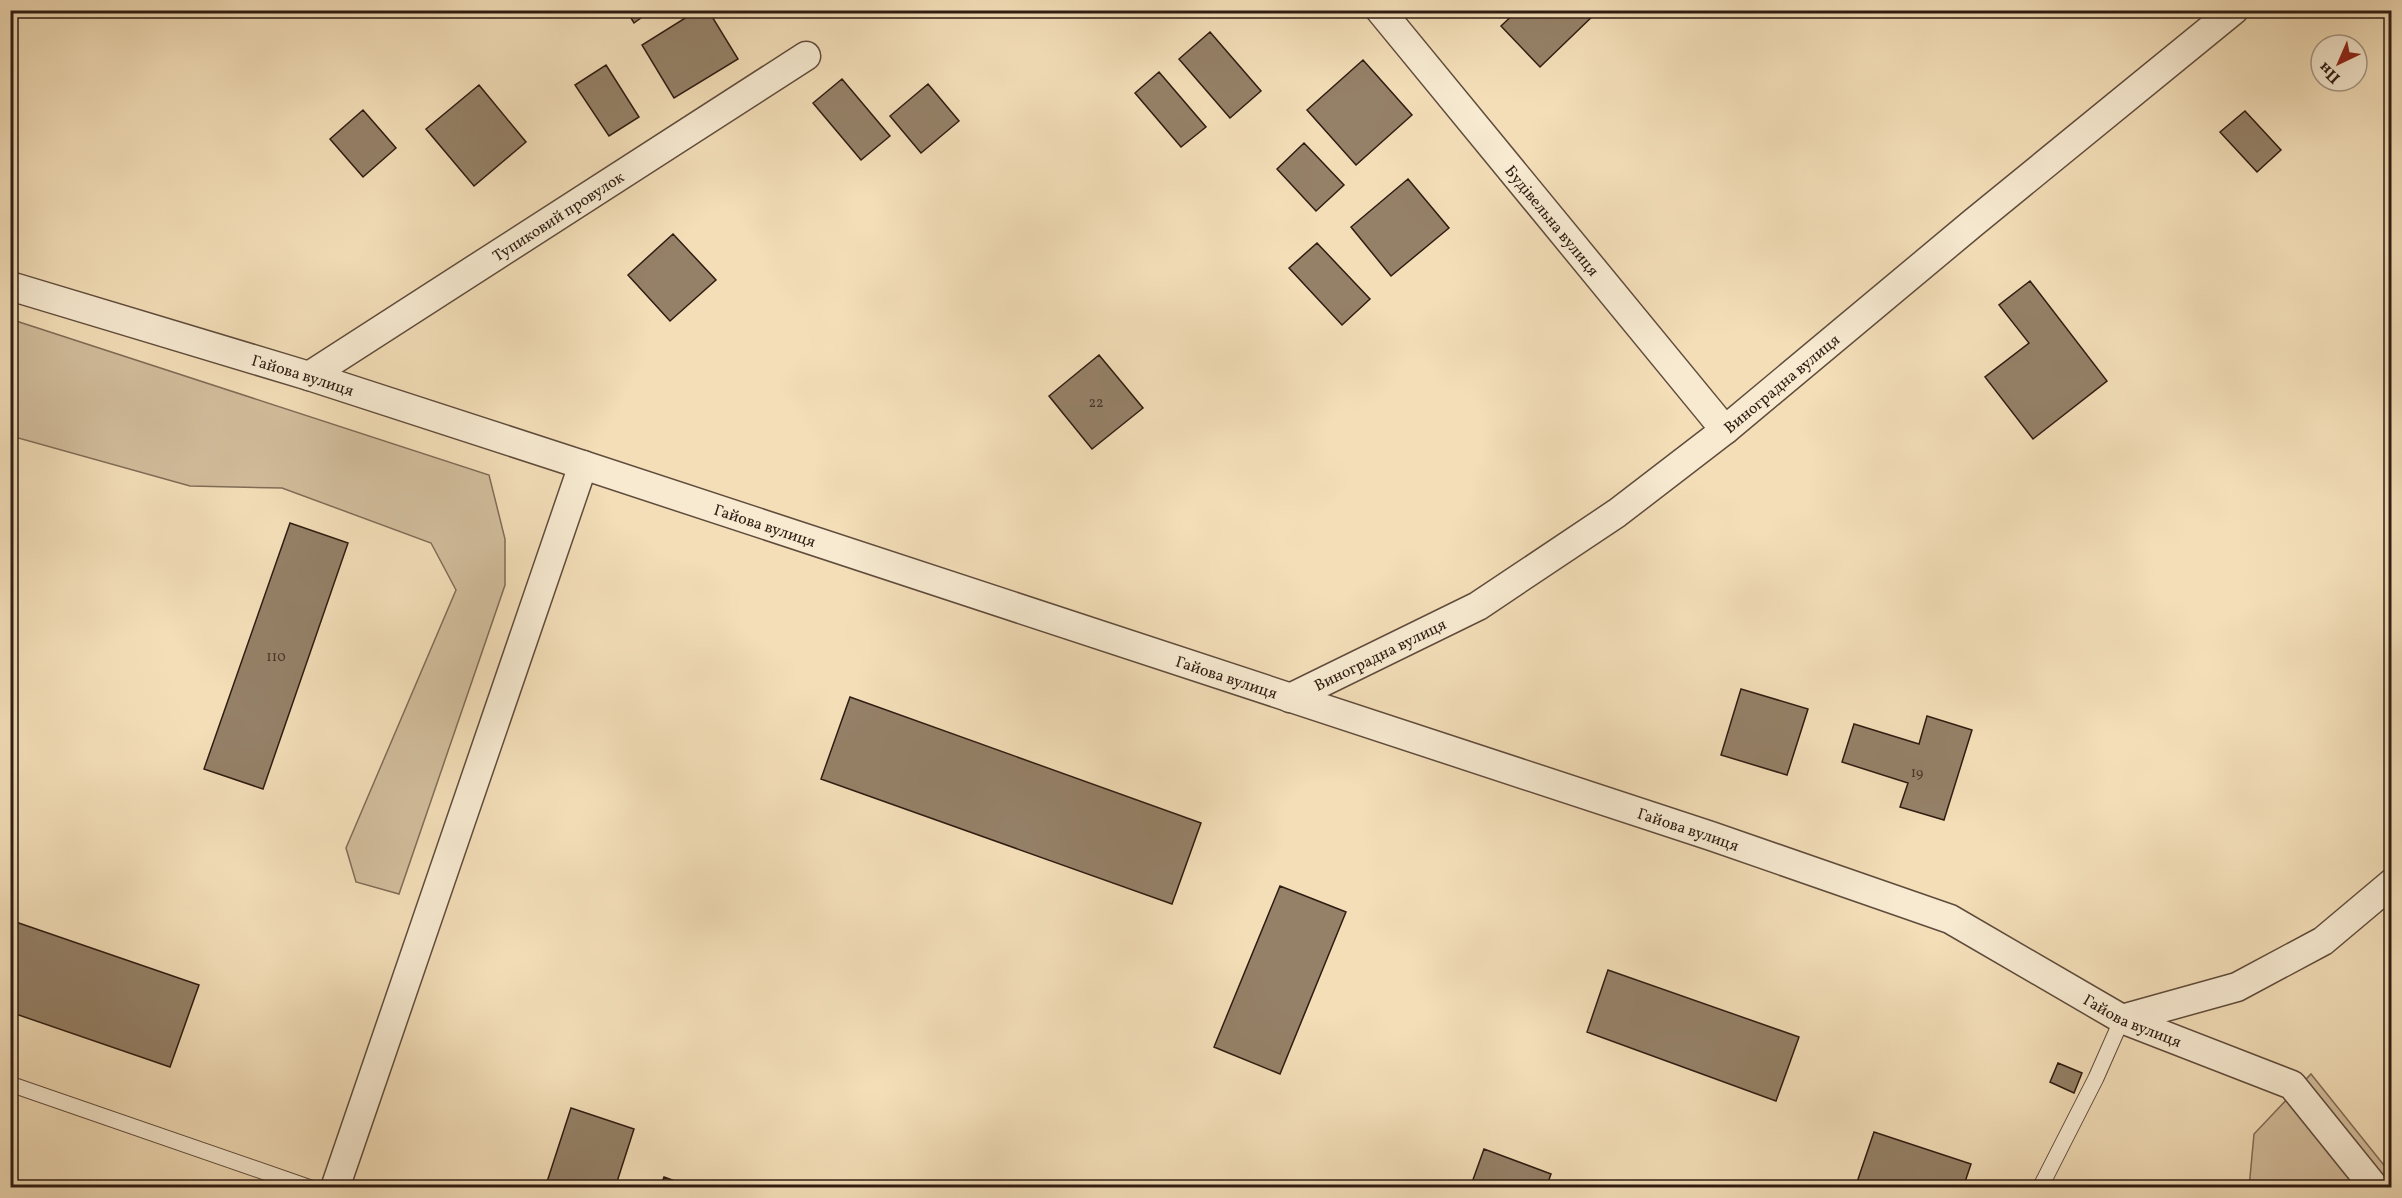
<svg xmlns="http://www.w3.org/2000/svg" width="2402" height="1198" font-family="Vollkorn,serif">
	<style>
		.green { fill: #d2bd9c; stroke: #806c57; stroke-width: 1.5 }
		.building { fill: #958168; stroke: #2f1c12; stroke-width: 1.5 }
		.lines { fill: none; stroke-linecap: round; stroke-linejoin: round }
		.lane-casing { stroke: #604c3c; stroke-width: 17 }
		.street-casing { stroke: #604c3c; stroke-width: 31 }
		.lane { stroke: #f7ead1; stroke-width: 15 }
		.street { stroke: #f7ead1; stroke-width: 28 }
		.labels { text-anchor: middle; stroke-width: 6; stroke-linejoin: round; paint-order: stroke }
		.number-label { font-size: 14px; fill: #483528 }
		.street-label { font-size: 16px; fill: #2f1c12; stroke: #f7ead1 }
	</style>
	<rect width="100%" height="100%" fill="#f3deb8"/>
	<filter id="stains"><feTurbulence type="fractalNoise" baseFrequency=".00333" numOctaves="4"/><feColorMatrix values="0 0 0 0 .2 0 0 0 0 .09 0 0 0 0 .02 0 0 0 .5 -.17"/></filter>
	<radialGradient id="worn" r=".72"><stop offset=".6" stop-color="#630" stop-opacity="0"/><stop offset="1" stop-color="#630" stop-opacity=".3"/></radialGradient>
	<path class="green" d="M10,319L489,475L505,539V585L399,894L356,882L346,848L456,590L431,543L282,488L190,486L11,436Z
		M2311,1074L2391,1174V1187L2249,1188L2254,1134Z"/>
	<path class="building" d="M626,10H652L634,23Z
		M698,10H708L738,59L674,98L642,45Z
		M1216,10H1229L1221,17Z
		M1518,10H1599L1540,67L1501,26Z
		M1210,32L1261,91L1230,118L1179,59Z
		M1363,60L1412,115L1356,165L1307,110Z
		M606,65L639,117L609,136L575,85Z
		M1159,72L1206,127L1181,147L1135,93Z
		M842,79L890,136L861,160L813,103Z
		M928,84L959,121L921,153L890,116Z
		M479,85L526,142L474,186L426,129Z
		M363,110L396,148L363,177L330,139Z
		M2245,111L2281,150L2257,172L2220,132Z
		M1304,143L1344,185L1316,211L1277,169Z
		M1408,179L1449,228L1391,276L1351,227Z
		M673,234L716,280L670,321L628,275Z
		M1317,243L1370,299L1342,325L1289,268Z
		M2030,281L2107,381L2033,439L1985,377L2029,343L1999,305Z
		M1099,355L1143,408L1092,449L1049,396Z
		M290,523L348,543L263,789L204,769Z
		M1741,689L1808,709L1787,775L1721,755Z
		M850,697L1201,823L1172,904L821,779Z
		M1927,716L1972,730L1944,820L1900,807L1908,783L1842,762L1854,724L1919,744Z
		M1280,886L1346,912L1280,1074L1214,1047Z
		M10,920L199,985L170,1067L10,1012Z
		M1608,970L1799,1037L1776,1101L1587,1032Z
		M2058,1063L2082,1073L2074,1093L2050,1082Z
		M571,1108L634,1129L615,1188H545Z
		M1874,1132L1971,1164L1963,1188H1855Z
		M1484,1149L1551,1174L1546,1188H1470Z
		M664,1177L694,1188H660Z"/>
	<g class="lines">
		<g class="lane-casing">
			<path id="lane" d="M10,1084L311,1188
				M2040,1188L2096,1078L2122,1019"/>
		</g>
		<g class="street-casing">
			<g id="street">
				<path id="s1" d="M1380,10L1725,430"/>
				<path id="s2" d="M10,286L309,376L583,465L1711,836L1950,919L2122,1019L2292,1085L2375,1188"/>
				<path id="s3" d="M309,376L806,56"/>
				<path id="s4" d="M1290,698L1478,606L1617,513L1725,430L1973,223L2234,10"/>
				<path d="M2122,1019L2237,987L2323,941L2392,883"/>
				<path d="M335,1188L583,465"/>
			</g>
		</g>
		<use href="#lane" class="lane"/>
		<use href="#street" class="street"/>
	</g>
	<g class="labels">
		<g class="number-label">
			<text x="1096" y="407">22</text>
			<text x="276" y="661">110</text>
			<text x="1917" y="777">19</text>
		</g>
		<g class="street-label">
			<text dy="6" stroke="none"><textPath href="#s3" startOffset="296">Тупиковий провулок</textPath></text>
			<text dy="6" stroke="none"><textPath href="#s1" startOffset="272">Будівельна вулиця</textPath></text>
			<text dy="6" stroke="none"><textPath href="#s2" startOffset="306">Гайова вулиця</textPath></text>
			<text dy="6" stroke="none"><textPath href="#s4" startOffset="586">Виноградна вулиця</textPath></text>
			<text dy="6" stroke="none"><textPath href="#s2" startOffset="792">Гайова вулиця</textPath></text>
			<text dy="6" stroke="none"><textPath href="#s4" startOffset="100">Виноградна вулиця</textPath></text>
			<text dy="6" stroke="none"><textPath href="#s2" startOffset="1278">Гайова вулиця</textPath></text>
			<text dy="6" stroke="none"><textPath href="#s2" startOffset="1764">Гайова вулиця</textPath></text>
			<text dy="6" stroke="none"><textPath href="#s2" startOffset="2250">Гайова вулиця</textPath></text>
		</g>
	</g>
	<rect width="2402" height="1198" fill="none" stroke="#f3deb8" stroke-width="36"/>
	<rect x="12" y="12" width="2378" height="1174" fill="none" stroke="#2f1c12" stroke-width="3"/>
	<rect x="18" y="18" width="2366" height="1162" fill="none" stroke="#2f1c12" stroke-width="1.5"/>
	<g transform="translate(2339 63) rotate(224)"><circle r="28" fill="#f7ead1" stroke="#a79885" stroke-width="1.5"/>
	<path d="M0-4.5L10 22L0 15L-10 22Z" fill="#8f2418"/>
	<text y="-9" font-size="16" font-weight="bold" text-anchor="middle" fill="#2f1c12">Пн</text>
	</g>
	<rect width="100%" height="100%" filter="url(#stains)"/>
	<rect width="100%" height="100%" fill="url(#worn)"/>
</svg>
